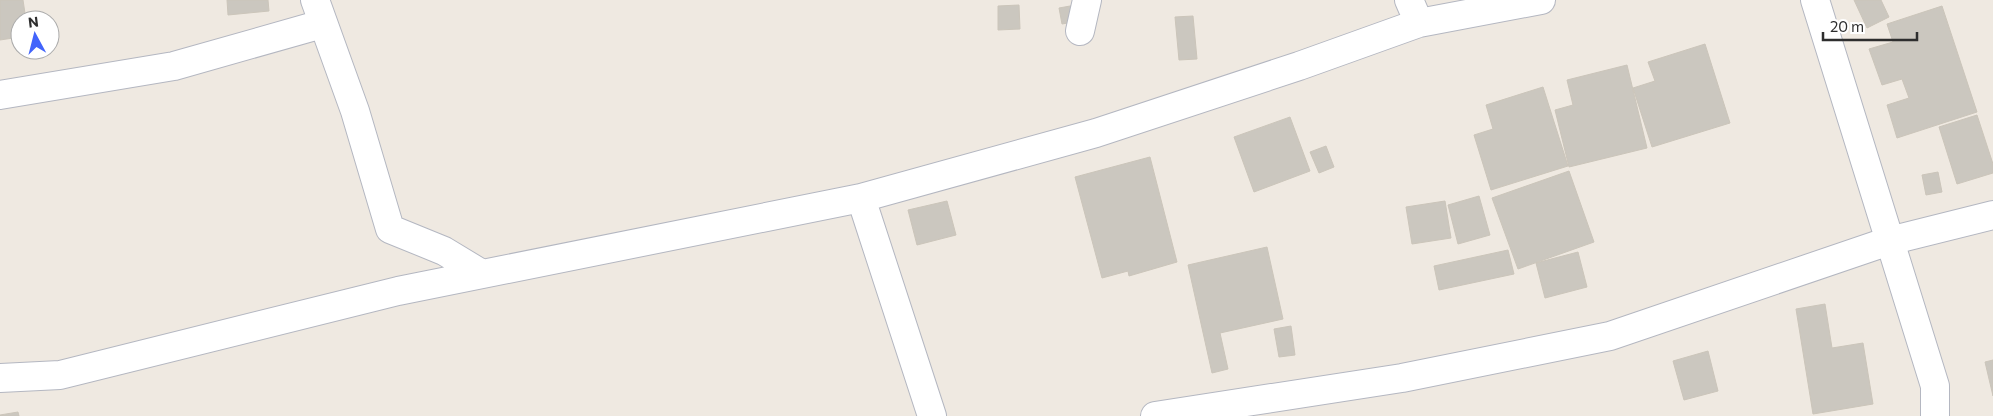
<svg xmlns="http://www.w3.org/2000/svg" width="1993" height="416" font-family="Commissioner,sans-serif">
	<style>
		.building { fill: #cbc7bf; stroke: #cbc5ba }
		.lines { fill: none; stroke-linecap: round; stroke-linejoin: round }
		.minor-casing { stroke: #b4b7c1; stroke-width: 30 }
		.minor { stroke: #fff; stroke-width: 28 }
	</style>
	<rect width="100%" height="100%" fill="#efe9e1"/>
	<path class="building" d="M0,0H23L26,20H20V37L0,40Z
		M227,0H268L269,11L228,15Z
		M1854,0H1881L1889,17L1867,28Z
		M1087,3L1091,19L1062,24L1059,8Z
		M1019,5L1020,29L998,30V6Z
		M1942,6L1977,112L1897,138L1887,105L1909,98L1902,79L1882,85L1869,49L1893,42L1887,24Z
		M1193,16L1197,59L1179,60L1175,17Z
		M1705,44L1730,123L1652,147L1633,88L1655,81L1648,62Z
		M1627,65L1647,148L1569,167L1555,110L1573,105L1567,80Z
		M1543,87L1568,166L1491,190L1474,135L1493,129L1486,105Z
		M1977,115L1993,164V173L1957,184L1939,127Z
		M1290,117L1310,171L1254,192L1234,137Z
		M1326,146L1334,167L1319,173L1310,152Z
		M1150,157L1177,262L1129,276L1128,271L1102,278L1075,177Z
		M1569,171L1594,242L1518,269L1492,198Z
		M1938,172L1942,192L1926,195L1922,175Z
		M1479,196L1490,235L1458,244L1448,205Z
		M947,201L956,235L917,245L908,210Z
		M1445,201L1451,238L1412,244L1406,207Z
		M1267,247L1283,319L1220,333L1228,369L1212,373L1188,265Z
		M1508,250L1514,274L1439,290L1434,266Z
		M1578,252L1587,287L1545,298L1536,263Z
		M1825,304L1832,348L1863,343L1873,404L1813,414L1796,309Z
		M1291,326L1295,355L1279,357L1274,329Z
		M1708,351L1718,391L1684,400L1673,361Z
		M1993,360V396L1985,362Z
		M18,412L19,416H0V415Z"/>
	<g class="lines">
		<g class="minor-casing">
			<path id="minor" d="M315,0L355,111L390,229L444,251L482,274
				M1409,0L1419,23
				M1815,0L1935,386V416
				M1080,31L1087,0
				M0,95L174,66L322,24
				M861,198L932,416
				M0,378L60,375L398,291L861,198L1096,133L1299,66L1419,23L1541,0
				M1155,416L1402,378L1610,336L1889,241L1993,215"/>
		</g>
		<use href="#minor" class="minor"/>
	</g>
	<g transform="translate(35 35) rotate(353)"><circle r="24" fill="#ffffff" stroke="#ababab"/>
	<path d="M0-4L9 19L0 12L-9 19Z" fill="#4264fb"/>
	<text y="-8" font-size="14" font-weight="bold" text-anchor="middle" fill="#2e2e2e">N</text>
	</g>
	<path d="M1823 32v8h94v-8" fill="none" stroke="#2e2e2e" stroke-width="2.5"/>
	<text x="1830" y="32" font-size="15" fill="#2e2e2e" stroke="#ffffff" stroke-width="4" paint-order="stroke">20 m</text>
</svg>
